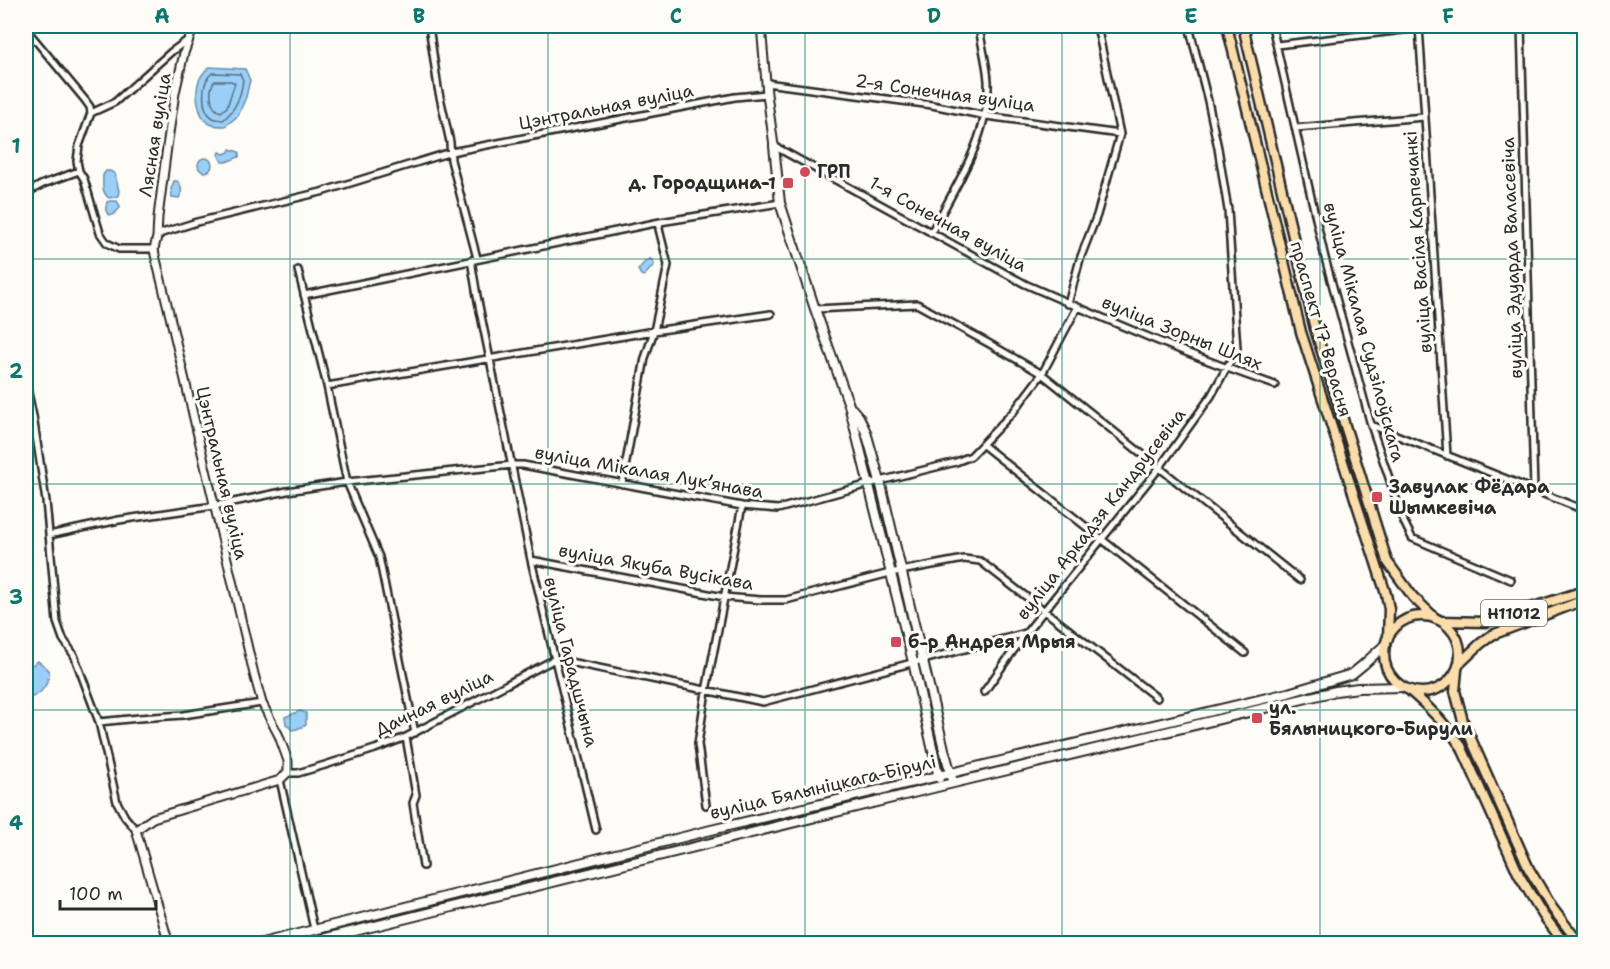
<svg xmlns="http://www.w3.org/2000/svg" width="1610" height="969" font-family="'Shantell Sans',sans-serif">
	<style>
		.water { fill: #9acff8; stroke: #6e8da6; stroke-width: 1.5 }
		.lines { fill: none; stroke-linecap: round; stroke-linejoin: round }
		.shore { stroke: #576d7d; stroke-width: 1.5 }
		.minor-casing { stroke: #2b2b2b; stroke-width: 10 }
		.tertiary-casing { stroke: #2b2b2b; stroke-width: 11 }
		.secondary-casing { stroke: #2b2b2b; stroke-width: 12 }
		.primary-casing { stroke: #2b2b2b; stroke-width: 13 }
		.minor { stroke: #fdfcf7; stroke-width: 5 }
		.tertiary { stroke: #fdfcf7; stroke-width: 7 }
		.secondary { stroke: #fdfcf7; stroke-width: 8 }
		.primary { stroke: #faddab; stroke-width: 8 }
		.grid { fill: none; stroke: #0f766e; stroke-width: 1.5; stroke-opacity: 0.55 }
		.poi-dot { fill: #d1495b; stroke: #fdfcf7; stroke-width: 2 }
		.labels { text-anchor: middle; stroke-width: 6; stroke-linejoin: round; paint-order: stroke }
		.shield { fill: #fdfcf7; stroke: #6a6a68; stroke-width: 1.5 }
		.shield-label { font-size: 16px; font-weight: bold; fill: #2b2b2b }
		.street-label { font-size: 18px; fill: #2b2b2b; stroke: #fdfcf7 }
		.poi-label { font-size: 18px; font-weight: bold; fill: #2b2b2b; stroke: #fdfcf7; text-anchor: start }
		.neatline { fill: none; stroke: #0f766e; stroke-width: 2 }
		.grid-label { font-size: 20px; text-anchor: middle; font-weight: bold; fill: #0f766e }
	</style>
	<rect width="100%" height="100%" fill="#fdfcf7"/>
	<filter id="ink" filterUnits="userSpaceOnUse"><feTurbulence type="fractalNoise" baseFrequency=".0167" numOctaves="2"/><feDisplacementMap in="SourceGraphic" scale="12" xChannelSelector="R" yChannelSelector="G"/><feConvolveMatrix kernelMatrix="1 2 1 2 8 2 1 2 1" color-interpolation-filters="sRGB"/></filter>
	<g filter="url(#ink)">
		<path class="water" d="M209,67L245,69L250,80L246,97L238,116L225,126C221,126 214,126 210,124C197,117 194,91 200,78C202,74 205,71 209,67Z
			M230,149L239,152V157L226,162H222L218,154L220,152L224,154L229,152Z
			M198 165a7 7 0 1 1 14 0a7 7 0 1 1-14 0Z
			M106,171H110L115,174L119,191L118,196L109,198C101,192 103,183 103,175Z
			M174,181H177C182,185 183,192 179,198L172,197L171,189Z
			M110,201H117L120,206V208L113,215H109C104,210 106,208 107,202Z
			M649,259H651L654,263V265L644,276L641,275L638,270L643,264Z
			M38,661L49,670C50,682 41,697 27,698L26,697V669Z
			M300,711L306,713V725L297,729L292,730L286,724L285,717Z"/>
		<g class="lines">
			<path class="shore" d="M212,73L240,74L243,80C241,96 236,110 223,120C222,120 215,119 213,118C200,110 201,82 212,73Z
				M215,81H231L235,83L227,107L221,112C210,109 209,92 213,83Z"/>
			<g class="minor-casing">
				<path id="minor" d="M429,26L438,88L450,142L451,160L477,258L471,260L477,296L531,560L596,830
					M1272,26L1325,258L1371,425L1404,522L1412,538L1511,580
					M1419,26L1447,456
					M1521,26L1534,490
					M26,29L85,100L90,107L91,113
					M1277,45L1420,28L1511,26
					M766,83L932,105L986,116L1120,134
					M91,113L79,146L77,161L79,171L84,179L100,233L107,243L119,249H154
					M91,113L115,102L171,52L189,39
					M1296,128L1424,117
					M774,146L1025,284C1107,320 1190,356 1275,385
					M26,193L43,184L79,171
					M931,233C956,186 990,135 988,81C987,63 981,44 979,26
					M157,237L162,233L197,222L321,192L451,152L735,97L767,94
					M298,270L327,386L347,482L379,557L415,733
					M304,295L660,222L780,203
					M1068,304L1080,259L1097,215L1120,134L1097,26
					M815,309L917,304L988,343L1042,374L1300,580
					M26,383L33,416L46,501L57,622L63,639L74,655L99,722L117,802L125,817L136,830
					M327,386L654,331L771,314
					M1371,425L1584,510
					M983,445L1245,653
					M622,484L645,358L654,331L668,265L659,229L660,222
					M49,535L119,520L214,506L287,491L347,482L513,465H523L742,506L778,509L880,481L956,462L971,456L1014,411L1042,374L1077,308
					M531,560L724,597L761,600H786L890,573L964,559L980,561L1157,698
					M984,692L1026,633L1160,467L1211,396L1237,349L1228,210L1218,148L1208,101L1189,26
					M99,722L139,718L183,715L262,703
					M406,737L416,795L413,803L423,866
					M287,773H298L325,765L375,749L406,737L555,659L763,702L1026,633
					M280,780L314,929
					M706,805L698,744L706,691L742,506"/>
			</g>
			<g class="tertiary-casing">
				<path id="tertiary" d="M761,26L767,94L774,146
					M169,944L136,830L153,818L280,780L288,772V761L279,736L262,703L254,674L168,308L155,255L154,249L157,237L158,217L167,147L175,93L184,53L194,26"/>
			</g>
			<g class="secondary-casing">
				<path id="secondary" d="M774,146L780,203L815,309L849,405L913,662L939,778
					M852,409L859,417L866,432L880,481L944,749L952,778
					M258,944L711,830L1288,693L1352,674L1363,665L1386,644
					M302,944L941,786L1336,691L1358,688L1403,687"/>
			</g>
			<g class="primary-casing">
				<path id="primary" d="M1227,26L1301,332L1386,594L1389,609L1388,638
					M1243,26L1315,329L1387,561L1413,597L1436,619
					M1384 654a38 38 0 1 1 76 0a38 38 0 1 1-76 0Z
					M1442,621L1486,622L1584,591
					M1459,664L1480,644L1492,635L1584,600
					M1457,670L1455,691L1463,721L1529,869L1553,909L1580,944
					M1409,690C1429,707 1446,724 1461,746L1519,875L1543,915L1565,944"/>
			</g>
			<use href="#minor" class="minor"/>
			<use href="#tertiary" class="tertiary"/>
			<use href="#secondary" class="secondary"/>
			<use href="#primary" class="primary"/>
		</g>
	</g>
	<path class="grid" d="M290,26V944M548,26V944M805,26V944M1062,26V944M1320,26V944M26,259H1584M26,484H1584M26,710H1584"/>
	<g class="poi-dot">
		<circle cx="805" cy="172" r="6"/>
		<rect x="782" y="177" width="12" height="12" rx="3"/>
		<rect x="1371" y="491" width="12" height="12" rx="3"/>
		<rect x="890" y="636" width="12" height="12" rx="3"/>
		<rect x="1251" y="712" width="12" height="12" rx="3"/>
	</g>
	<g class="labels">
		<rect class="shield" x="1481" y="600" width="66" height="26" rx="4.5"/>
		<g class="shield-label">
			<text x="1514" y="619">Н11012</text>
		</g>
		<g class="street-label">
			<text transform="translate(945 93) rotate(8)" y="6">2-я Сонечная вуліца</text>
			<text transform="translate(606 107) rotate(-11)" y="6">Цэнтральная вуліца</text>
			<text transform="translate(155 135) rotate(-81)" y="6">Лясная вуліца</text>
			<text transform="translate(948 224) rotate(29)" y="6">1-я Сонечная вуліца</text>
			<text transform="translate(1418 242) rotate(-94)" y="6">вуліца Васіля Карпечанкі</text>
			<text transform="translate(1512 258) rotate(-92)" y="6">вуліца Эдуарда Валасевіча</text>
			<text transform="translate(1321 329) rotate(74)" y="6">праспект 17 Верасня</text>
			<text transform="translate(1364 332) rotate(75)" y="6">вуліца Мікалая Судзілоўскага</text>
			<text transform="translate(1182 333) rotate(22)" y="6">вуліца Зорны Шлях</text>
			<text transform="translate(649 472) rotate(10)" y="6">вуліца Мікалая Лукʼянава</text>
			<text transform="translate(222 473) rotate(77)" y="6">Цэнтральная вуліца</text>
			<text transform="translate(1101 514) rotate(-52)" y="6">вуліца Аркадзя Кандрусевіча</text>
			<text transform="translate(656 567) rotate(10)" y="6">вуліца Якуба Вусікава</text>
			<text transform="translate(571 662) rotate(76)" y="6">вуліца Гарадшчына</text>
			<text transform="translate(434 703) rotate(-26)" y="6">Дачная вуліца</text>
			<text transform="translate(823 787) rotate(-13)" y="6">вуліца Бялыніцкага-Бірулі</text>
		</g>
		<g class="poi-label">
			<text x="817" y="178">ГРП</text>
			<text x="776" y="189" text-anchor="end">д. Городщина-1</text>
			<text x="1389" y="493">Завулак Фёдара<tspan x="1389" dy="21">Шымкевіча</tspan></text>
			<text x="908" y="648">б-р Андрея Мрыя</text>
			<text x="1269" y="714">ул.<tspan x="1269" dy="21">Бялыницкого-Бирули</tspan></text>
		</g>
	</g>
	<rect width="1610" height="969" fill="none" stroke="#fdfcf7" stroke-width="66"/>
	<path d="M60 900v9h96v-9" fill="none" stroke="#2b2b2b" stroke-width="3"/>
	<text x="69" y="900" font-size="18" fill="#2b2b2b" stroke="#fdfcf7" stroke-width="4.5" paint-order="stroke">100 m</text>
	<rect x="33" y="33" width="1544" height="903" class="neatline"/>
	<g class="grid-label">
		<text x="162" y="23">A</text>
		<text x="419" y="23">B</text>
		<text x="676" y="23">C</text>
		<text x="934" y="23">D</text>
		<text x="1191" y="23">E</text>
		<text x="1448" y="23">F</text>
		<text x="16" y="153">1</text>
		<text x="16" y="378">2</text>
		<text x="16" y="604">3</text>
		<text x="16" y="830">4</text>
	</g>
</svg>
